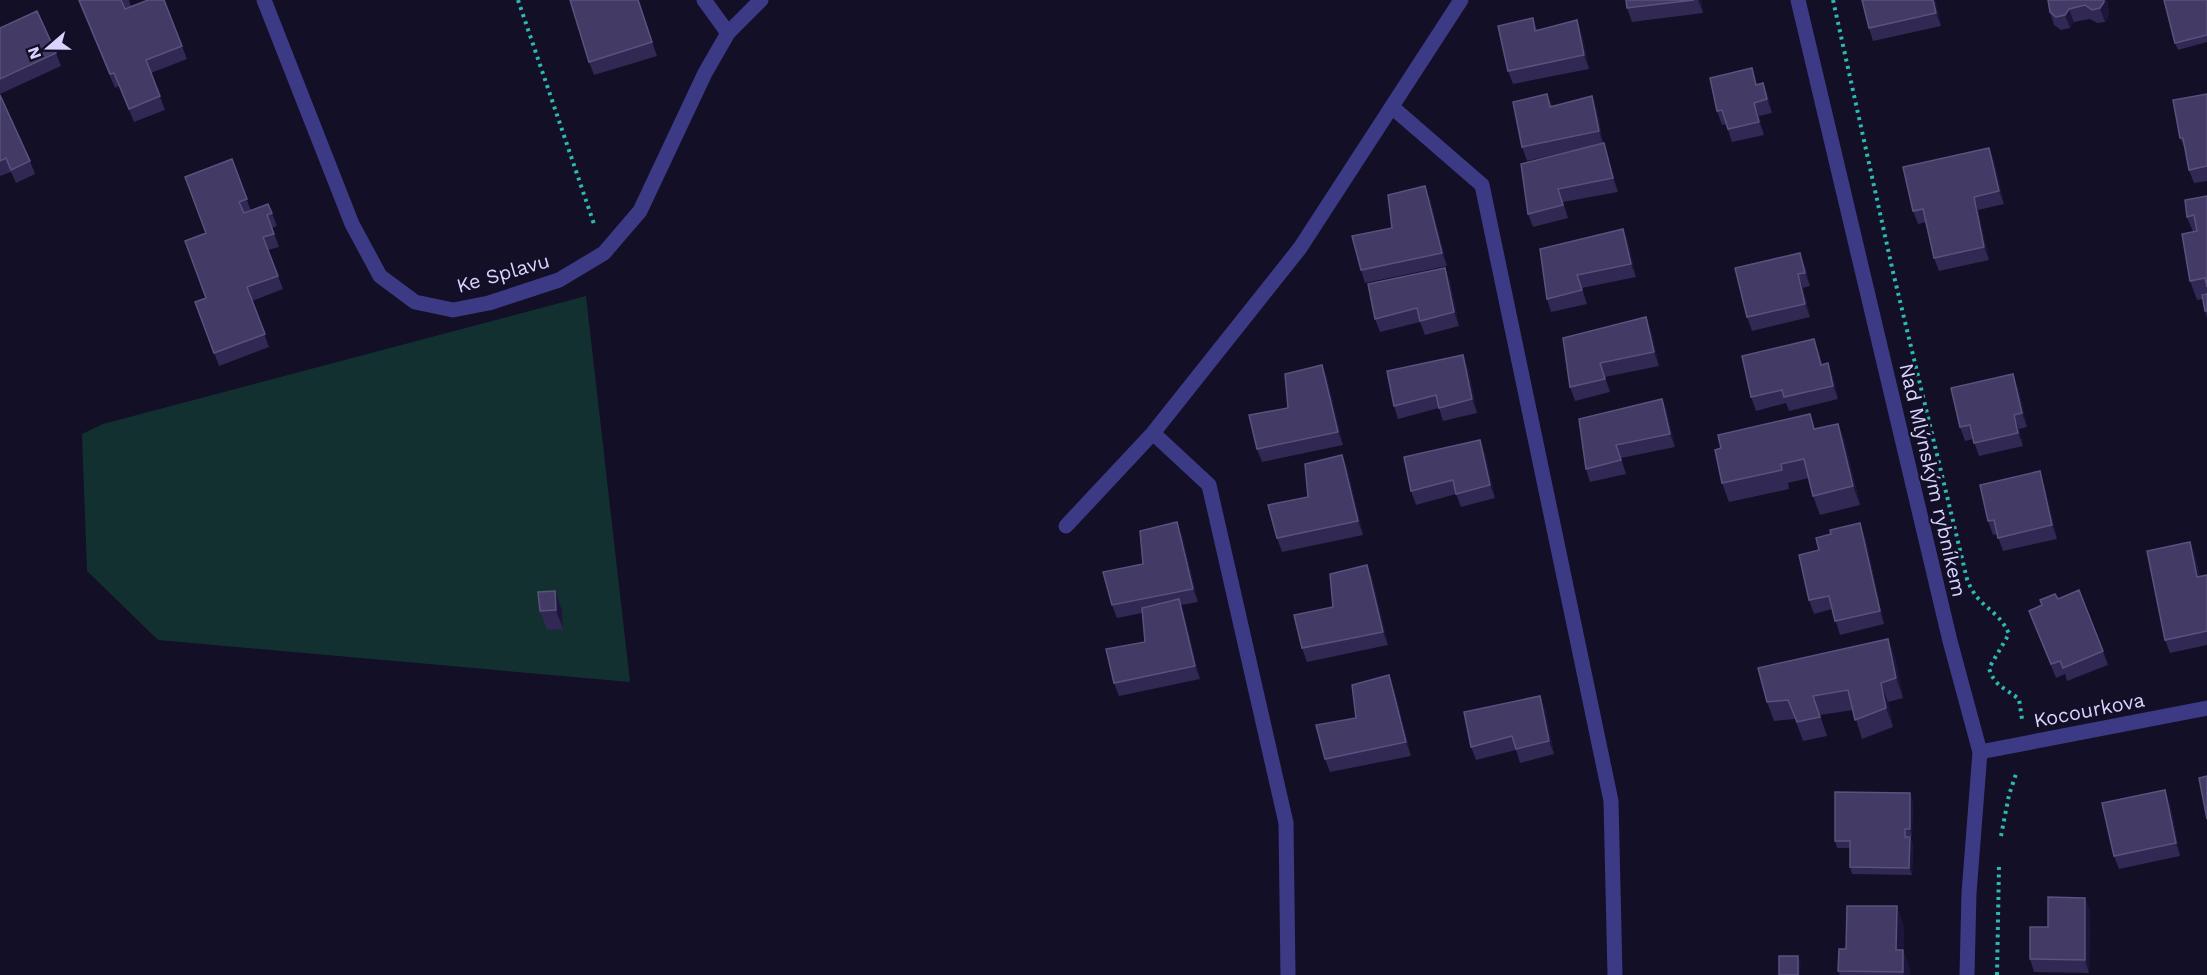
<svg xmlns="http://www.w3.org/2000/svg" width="2207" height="975" font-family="'Work Sans',sans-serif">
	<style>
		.green { fill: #12302f }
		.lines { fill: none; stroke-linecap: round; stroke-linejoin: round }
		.path { stroke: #2fb8b0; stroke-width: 4; stroke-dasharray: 3 4.5; stroke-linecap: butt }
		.minor { stroke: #3d3a85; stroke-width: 15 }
		.wall { fill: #312854 }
		.shaded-wall { fill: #1d163a }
		.building { fill: #433a66; stroke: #5a527e; stroke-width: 1.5 }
		.labels { text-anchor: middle; stroke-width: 4.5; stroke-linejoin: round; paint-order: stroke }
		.street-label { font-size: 20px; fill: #d9d4ff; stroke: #130f26 }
	</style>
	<rect width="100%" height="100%" fill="#130f26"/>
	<path class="green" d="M586,296L630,682L158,640L87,571L82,434L103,424Z"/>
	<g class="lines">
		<path class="path" d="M518,0L595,227
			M1833,0L1893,272L1967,579C1978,609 1998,608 2009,634L1989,668C1994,686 2005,688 2019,699L2022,719
			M2001,836L2009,795L2017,771
			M1997,975L1999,865"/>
		<path class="minor" d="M264,0L352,224L380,276L415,302L453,310L489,303L559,280L604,253L640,211L705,73L728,33L761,0
			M704,0L728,33
			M1798,0L1950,641L1980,752L1969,893L1967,975
			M1392,107L1482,185L1611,801L1615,975
			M1153,433L1209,485L1286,823L1288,975
			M1066,526L1153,433L1300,248L1461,0
			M1980,752L2207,708"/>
	</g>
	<path class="wall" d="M78,0H129L131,7L182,46L187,59L151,73L165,110L134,122L119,86L115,88Z
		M639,0L657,56L594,75L589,62Z
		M1626,0H1701L1703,13L1632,22L1627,8Z
		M1935,0L1941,26L1873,41L1869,28Z
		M2048,0H2107L2109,15L2105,22L2097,23L2090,19L2074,22L2070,28L2061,30L2054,25L2050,12Z
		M2207,0V42L2178,50L2175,43Z
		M1533,18L1537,30L1582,34L1589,69L1513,84L1508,71Z
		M0,28L56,53L61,66L0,94Z
		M1763,83L1768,96L1772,113L1759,116L1764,135L1732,142L1726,124L1722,125L1717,111L1757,84Z
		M1547,94L1552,106L1597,110L1603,143L1608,157L1618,192L1563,202L1568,218L1533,227L1528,214L1571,151L1527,161L1522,147Z
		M2207,94V181L2194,183L2189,170L2186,151L2180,138Z
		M0,95L30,161L35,174L16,183L11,172L0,176Z
		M1989,148L1994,161L2004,204L1978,210L1989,260L1939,271L1934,258L1926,222L1918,224L1913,211Z
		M232,159L251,211L272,213L277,226L272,228L279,247L268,250L283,289L252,301L269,347L219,366L195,302L206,298V233Z
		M2207,196V318L2205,311L2203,299L2197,300L2190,281L2193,232L2187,217Z
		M1430,199L1447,266L1365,283L1361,270Z
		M1623,229L1628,242L1636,277L1582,288L1587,304L1551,312L1547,299Z
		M1805,266L1810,286L1803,288L1810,317L1752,331L1747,317Z
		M1450,281L1459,326L1425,335L1420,322L1380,332L1375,319Z
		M1646,317L1651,331L1659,366L1605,377L1610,392L1575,401L1570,387Z
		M1819,352L1822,364L1833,376L1838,399L1789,411L1786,403L1756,411L1751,397Z
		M1322,365L1327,378L1343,445L1262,462L1257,449Z
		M1468,368L1477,413L1443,421L1439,408L1398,419L1394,406Z
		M2018,387L2027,427L2019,429L2023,446L1979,456L1973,439L1965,441L1960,427Z
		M1662,399L1667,412L1675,447L1621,458L1626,474L1590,482L1586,469Z
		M1838,424L1845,443L1860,505L1820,515L1813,496L1809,478L1788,483L1789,489L1729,502L1722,483L1815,429Z
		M1485,453L1495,498L1461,507L1456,494L1416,505L1411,491Z
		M1342,455L1347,468L1363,535L1282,552L1277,538Z
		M2044,484L2057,539L2003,551L1997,534L1993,535L1988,521Z
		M1831,534L1865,536L1884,624L1840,635L1832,609L1814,614L1809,600L1819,550Z
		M1182,535L1198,602L1181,605L1200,679L1119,696L1114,683L1145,642L1142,613L1117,618L1112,605L1143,564Z
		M2190,542L2195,556L2200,577L2207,575V645L2170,653L2165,640Z
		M1367,565L1372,578L1388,645L1307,662L1302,648L1333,607Z
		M555,591L562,610L563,629L547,630L540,611L538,592Z
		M2058,599L2103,651L2108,665L2067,681L2065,674L2056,678L2029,611Z
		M1888,639L1895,658L1903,698L1888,702L1893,727L1862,739L1853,710L1820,715L1827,736L1803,741L1795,719L1774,721L1767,702Z
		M1394,689L1411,756L1330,772L1325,759Z
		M1545,709L1554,754L1520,763L1516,750L1476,760L1471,747Z
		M1913,800L1912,836L1907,837H1910L1913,844L1912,875L1852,874L1850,867V848H1837L1835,841Z
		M2170,803L2180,856L2119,869L2114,856Z
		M2085,898L2090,911L2089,973L2034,972L2030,959Z
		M1904,926L1903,950L1910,969V975H1840L1838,971L1846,949Z"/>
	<path class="shaded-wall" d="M638,0H639L657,56L652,42Z
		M1698,0H1701L1703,13Z
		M1933,0H1935L1941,26L1936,13Z
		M2104,0H2107L2109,15L2105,22L2100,8Z
		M2069,9L2074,22L2070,28L2065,15Z
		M1577,20L1582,34L1589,69L1584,55Z
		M1763,83L1768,96L1772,113L1767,99Z
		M1592,96L1597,110L1603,145L1599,131Z
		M1754,103L1759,116L1764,135L1759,122Z
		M1604,143L1618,192L1613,178Z
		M1989,148L1994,161L2004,204L1999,191Z
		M1425,186L1430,199L1447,266L1442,253Z
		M1974,197L1978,210L1989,260L1984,247Z
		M1623,229L1628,242L1636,277L1631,264Z
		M1800,253L1805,266L1810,286L1805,273Z
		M1445,268L1450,281L1459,326L1454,312Z
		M1798,274L1803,288L1810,317L1805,304Z
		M1646,317L1651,331L1659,366L1654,352Z
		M1814,339L1819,352L1826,378L1821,365Z
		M1463,355L1468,368L1477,413L1472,399Z
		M1828,363L1833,376L1838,399L1833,386Z
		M1322,365L1327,378L1343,445L1338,432Z
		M2013,374L2018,387L2027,427L2022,413Z
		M1662,399L1667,412L1675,447L1670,434Z
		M2014,415L2019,429L2023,446L2018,433Z
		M1838,424L1845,443L1860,505L1853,486Z
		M1480,440L1485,453L1495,498L1490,485Z
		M1342,455L1347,468L1363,535L1358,521Z
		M2040,471L2044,484L2057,539L2052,525Z
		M1177,522L1182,535L1198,602L1193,589Z
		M1860,523L1865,536L1884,624L1880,611Z
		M2190,542L2195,556L2202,590L2197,577Z
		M1367,565L1372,578L1388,645L1383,632Z
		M555,591L562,610L563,629L556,610Z
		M1179,599L1184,612L1200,679L1195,666Z
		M1888,639L1895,658L1903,698L1896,678Z
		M1389,675L1394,689L1411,756L1406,742Z
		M1881,683L1888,702L1893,727L1886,708Z
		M1540,696L1545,709L1554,754L1549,741Z
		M2165,790L2170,803L2180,856L2176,843Z
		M1910,793L1913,800L1912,836L1910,829Z
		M1910,837L1913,844L1912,875L1909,868Z
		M2085,898L2090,911L2089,973L2085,960Z
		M1897,906L1904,926L1903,969L1896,950Z
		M1903,950L1910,969V975H1904L1903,972Z
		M1798,956L1801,963L1800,975H1798Z"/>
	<path class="building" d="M79,0H121L125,9L148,0H164L182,46L146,60L160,96L129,109L114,73L110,74Z
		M570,0H638L652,42L589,62Z
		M1626,0H1694L1627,8Z
		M1862,0H1933L1936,13L1869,28Z
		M2048,0H2104V2L2100,8L2092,10L2085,5L2069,9L2065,15L2056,17L2050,12Z
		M2164,0H2207V35L2175,43Z
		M37,11L56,53L0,79V28Z
		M1533,18L1535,31L1577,20L1584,55L1508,71L1498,26Z
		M1752,68L1756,85L1763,83L1767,99L1754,103L1759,122L1728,129L1722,110L1717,111L1710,78Z
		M1547,94L1550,107L1592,96L1599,131L1522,147L1513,102Z
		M2207,94V166L2189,170L2183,138H2180L2173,100Z
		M0,95L30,161L11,170L6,158L0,161Z
		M1604,143L1613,178L1558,189L1563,205L1528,214L1521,164Z
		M1989,148L1999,191L1974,197L1984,247L1934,258L1923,209L1913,211L1903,167Z
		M232,159L247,199L239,202L244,213L268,204L272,213L267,215L274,234L263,237L278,276L247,287L265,334L214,353L195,302L206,298L185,241L206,233L185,177Z
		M1425,186L1442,253L1361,270L1352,236L1392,228L1388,195Z
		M2207,196V287L2205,278L2190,281L2182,234L2197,231L2194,215L2187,217L2185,200Z
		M1623,229L1631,264L1577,275L1582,290L1547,299L1540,249Z
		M1800,253L1805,273L1798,274L1805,304L1747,317L1735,268Z
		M1445,268L1454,312L1420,321L1417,308L1375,319L1368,284Z
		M2207,294V311H2205L2202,295Z
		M1646,317L1654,352L1600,363L1605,379L1570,387L1563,338Z
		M1814,339L1821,365L1828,363L1833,386L1784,397L1782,390L1751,397L1742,356Z
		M1463,355L1472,399L1439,408L1436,395L1394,406L1387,371Z
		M1322,365L1338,432L1257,449L1249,415L1288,408L1285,374Z
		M2013,374L2022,413L2014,415L2018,433L1974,443L1970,425L1960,427L1951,388Z
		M1662,399L1670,434L1616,445L1621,460L1586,469L1579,419Z
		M1810,414L1814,429L1838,424L1853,486L1813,496L1804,459L1781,464L1782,470L1722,483L1715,450L1721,448L1718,435Z
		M1480,440L1490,485L1456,494L1453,480L1411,491L1404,457Z
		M1342,455L1358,521L1277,538L1268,505L1308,497L1305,464Z
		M2040,471L2052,525L1998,538L1994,520L1988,521L1980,485Z
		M1177,522L1193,589L1112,605L1103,572L1143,564L1140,531Z
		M1860,523L1880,611L1835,621L1829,596L1809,600L1799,555L1819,550L1816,538L1831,534L1830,530Z
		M2190,542L2197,577L2207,575V631L2165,640L2147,551Z
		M1367,565L1383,632L1302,648L1294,615L1333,607L1330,574Z
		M2079,590L2103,651L2063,668L2060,661L2051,664L2029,611L2042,605L2040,600L2055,594L2058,599Z
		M555,591L556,610L540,611L538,592Z
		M1179,599L1195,666L1114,683L1106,649L1145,642L1142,608Z
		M1888,639L1896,678L1881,683L1886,708L1855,720L1848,690L1813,696L1820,717L1797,722L1788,700L1767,702L1758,668Z
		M1389,675L1406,742L1325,759L1316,725L1356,718L1352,685Z
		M1540,696L1549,741L1516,749L1512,736L1471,747L1464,712Z
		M2207,776V819L2199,778Z
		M2165,790L2176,843L2114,856L2102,803Z
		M1835,792L1910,793V829H1905V837H1910L1909,868L1850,867V841H1835Z
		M2048,897L2085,898V960L2030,959V927H2048Z
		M1847,906H1897L1896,950H1903V972L1838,971L1839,949H1846Z
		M1779,956H1798V975H1779Z"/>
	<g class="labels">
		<g class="street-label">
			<text transform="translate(503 273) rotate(-16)" y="7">Ke Splavu</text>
			<text transform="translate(1933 480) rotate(77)" y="7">Nad Mlýnským rybníkem</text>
			<text transform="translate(2089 710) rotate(-11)" y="7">Kocourkova</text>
		</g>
	</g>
	<g transform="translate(48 48) rotate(250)" stroke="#130f26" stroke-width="4.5" paint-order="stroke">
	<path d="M0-4.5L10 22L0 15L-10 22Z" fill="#d9d4ff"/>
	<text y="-9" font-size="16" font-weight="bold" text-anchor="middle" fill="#d9d4ff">N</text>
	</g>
</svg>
